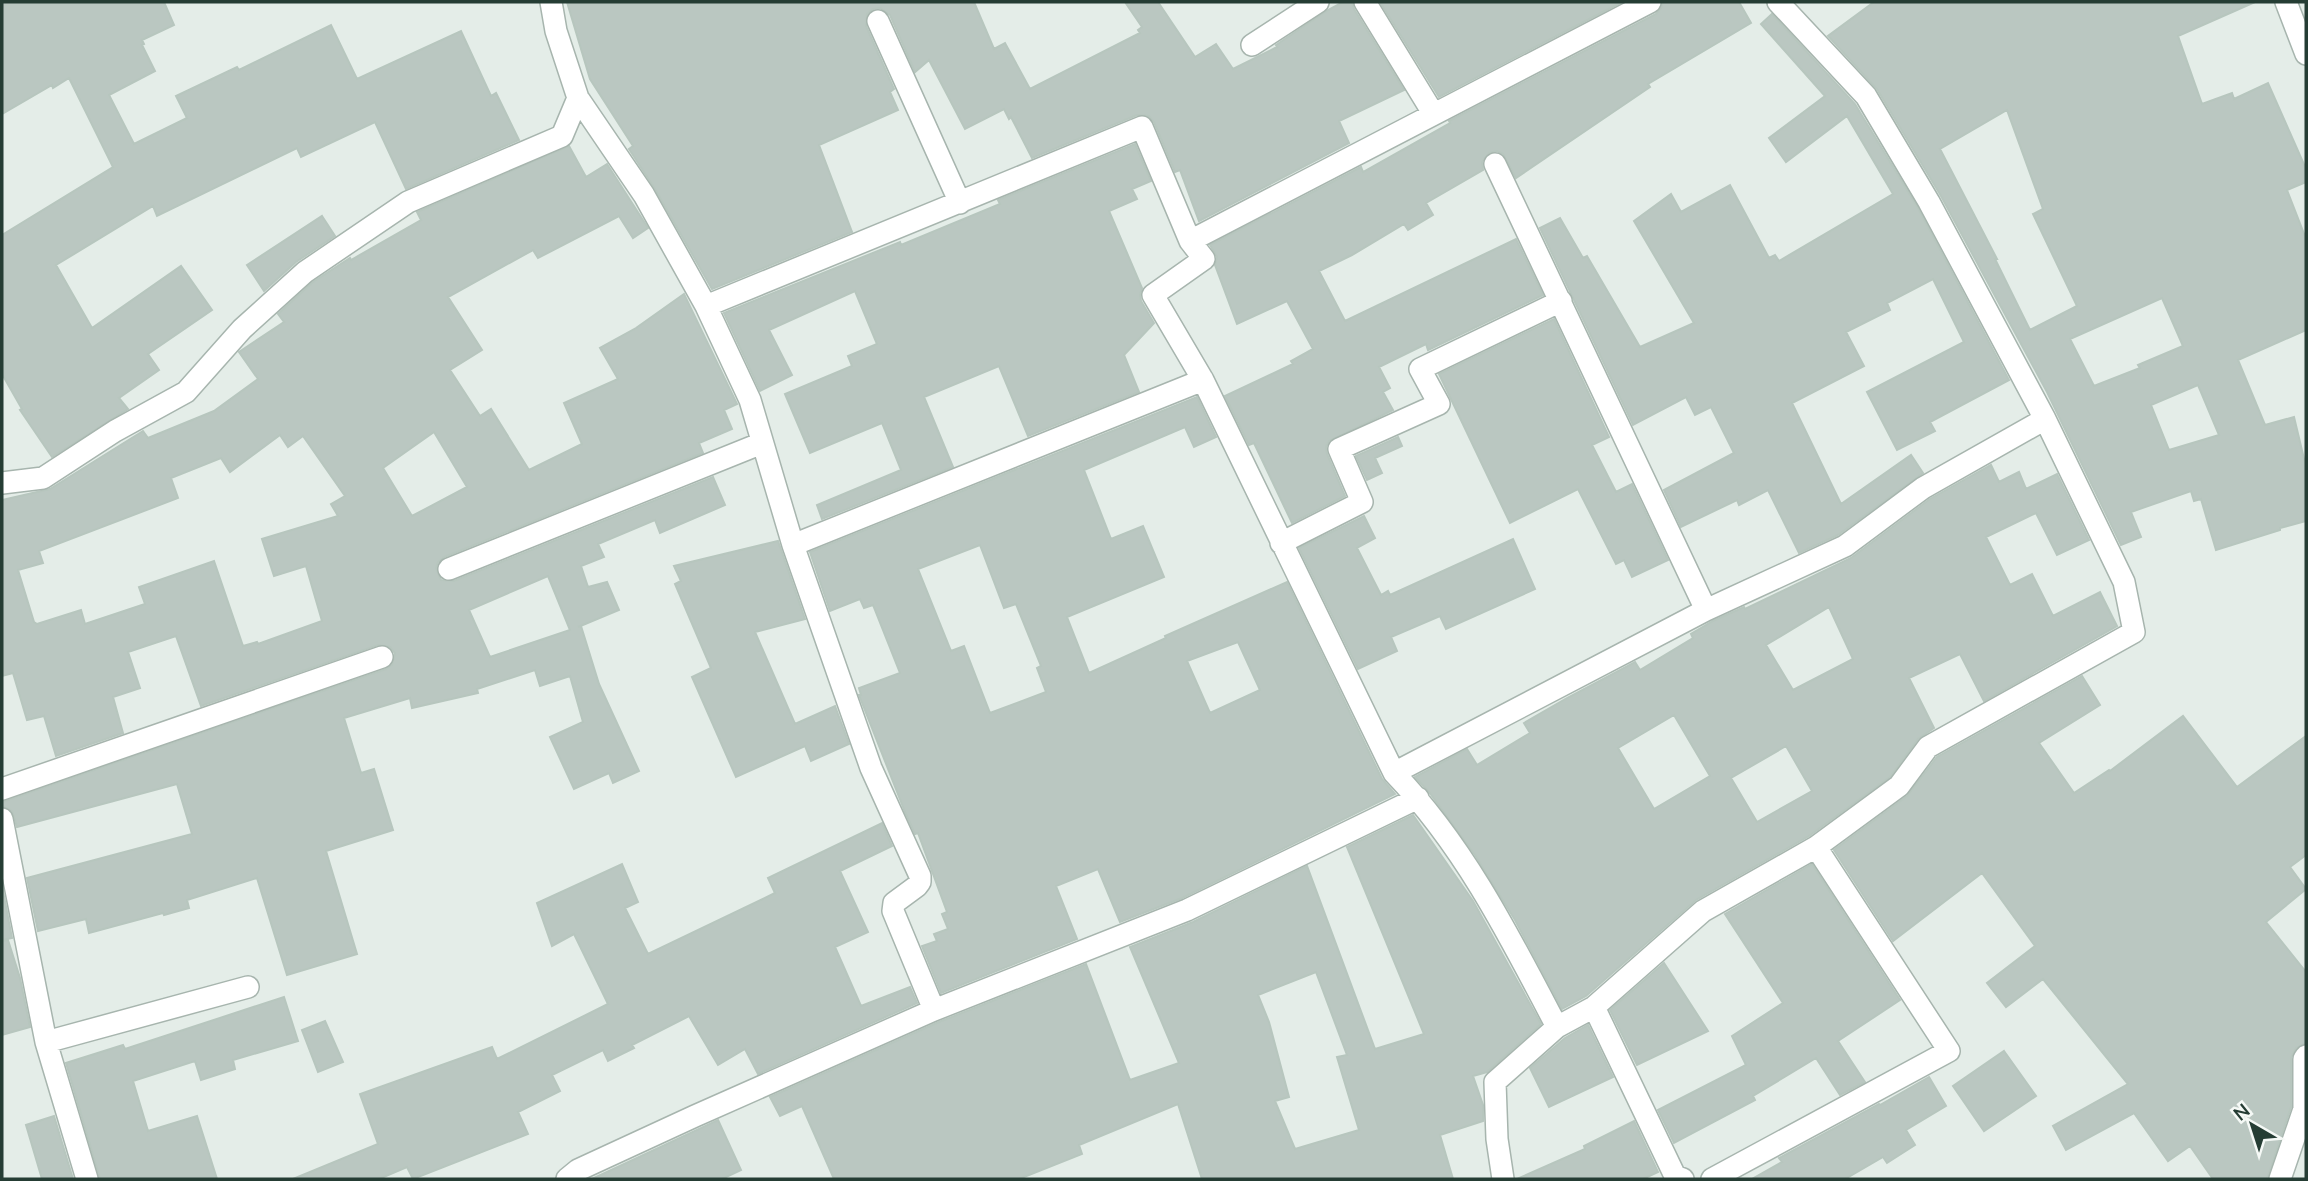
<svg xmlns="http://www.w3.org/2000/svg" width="2308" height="1181" font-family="'Nunito Sans',sans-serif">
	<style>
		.building { fill: #bac7c1; stroke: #b7c6be; stroke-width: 2; fill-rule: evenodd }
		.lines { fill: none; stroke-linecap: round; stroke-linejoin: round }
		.street-casing { stroke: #a7b5ae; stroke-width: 24 }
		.street { stroke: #fff; stroke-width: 21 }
	</style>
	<rect width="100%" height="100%" fill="#e4ede8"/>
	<path class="building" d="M2,2H164L174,25L142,40L144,44L142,45L155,71L109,95L134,144L187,118L176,96L237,67L239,70L331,25L357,79L461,31L491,96L496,93L519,140L406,189L375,122L301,157L297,148L157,216L153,206L56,265L92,328L181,266L212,310L148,354L159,370L119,398L128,409L52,457L20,410L22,409L2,374V235L113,167L69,78L53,88L52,85L2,114Z
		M567,2H974L994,49L1005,43L1030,89L1140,33L1138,30L1142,27L1125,2H1158L1195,57L1216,44L1233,69L1277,47L1276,45L1328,10L1343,2H1352L1354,9L1404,90L1339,121L1349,143L1199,221L1180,170L1175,172L1154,122L1149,116L1137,115L1032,158L1011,117L1009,119L1004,109L965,129L929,60L915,72L890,15L880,8L873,9L867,14L866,26L894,89L890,92L898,110L819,145L852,232L712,289L655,189L629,149L633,146L590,79Z
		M1380,2H1622L1439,97Z
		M1663,2H1739L1751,23L1648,84L1650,87L1516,178L1503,154L1497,151L1489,153L1482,162L1483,170L1426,203L1433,215L1408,230L1404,224L1352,255L1319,271L1345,321L1516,239L1543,295L1428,350L1426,344L1379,367L1390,388L1383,392L1393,410L1329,441L1326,447L1327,454L1345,496L1292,523L1254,443L1249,445L1225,396L1293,364L1291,361L1313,349L1287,301L1237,324L1215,265L1217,257L1210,245L1361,167L1363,172L1450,123L1449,121L1656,14L1661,8Z
		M1874,2H2255L2178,36L2202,104L2232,93L2234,99L2268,83L2306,169V182L2287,190L2306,239V330L2238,360L2265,425L2294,417L2306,467V521L2280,528V530L2216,550L2201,499L2194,501L2191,491L2131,512L2141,537L2121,545L2047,392L1941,196L1877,89L1828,36ZM2007,110L2043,209L2033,214L2077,306L2030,330L1995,259H1997L1940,149ZM2162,298L2183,346L2138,365L2140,368L2094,386L2070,339ZM2198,385L2219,435L2169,450L2151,405Z
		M1772,14L1855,104L1918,208L2009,380L1930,422L1935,431L1897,450L1867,392L1964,342L1933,279L1887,303L1890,310L1846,332L1864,366L1792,403L1841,504L1911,455L1923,473L1838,535L1799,553L1768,490L1739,505L1737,500L1681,527L1664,490L1734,453L1711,407L1695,415L1686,397L1633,425L1540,228L1560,218L1583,258L1587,256L1640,347L1694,323L1634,221L1671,194L1681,212L1730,185L1769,258L1775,255L1779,261L1893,194L1847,116L1786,162L1769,138L1825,96L1761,24Z
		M1135,144L1151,181L1132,189L1137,199L1109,211L1142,288L1140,295L1141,301L1154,323L1124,355L1139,392L1028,436L999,366L924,397L953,467L822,519L817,505L901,470L882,423L810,453L785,394L852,366L848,356L877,344L855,291L769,330L792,375L760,391L724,313L900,242L901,245L1000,204L998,200Z
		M569,146L586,177L607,164L648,228L633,238L619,216L538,258L533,250L448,297L482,350L450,370L480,416L491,409L529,470L582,444L564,403L618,379L600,348L636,328L684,294L737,404L724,410L732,429L699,443L703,453L444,557L438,562L436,568L441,580L454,581L713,477L725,505L660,533L655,520L598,544L604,557L581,566L588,587L607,582L619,610L578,627L581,626L599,684L639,771L613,783L609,773L574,789L550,737L583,722L570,676L540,686L535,670L477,689L478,693L412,708L410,698L344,718L361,773L374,769L393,830L326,851L357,954L287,975L257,878L187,900L189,908L164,915L163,913L89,933L86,919L38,931L27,878L192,834L177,784L17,827L12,811L2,806V802L386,669L392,665L395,653L390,647L378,645L201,706L176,636L128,652L140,688L113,697L123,733L56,756L44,716L27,720L13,673L2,676V500L50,489L143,431L148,438L214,411L258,379L239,352L284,322L278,314L313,282L350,258L351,260L421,220L417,212ZM434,432L467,487L412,516L383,468ZM280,435L288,447L303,436L345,496L331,504L338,516L262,539L274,576L306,566L322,621L258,644L257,642L243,646L214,561L139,587L145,604L85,624L81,610L37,624L34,622L18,570L43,563L39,551L178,498L171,478L221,458L230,472ZM548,576L570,630L490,657L469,610Z
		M322,216L335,236L296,262L264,291L247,265Z
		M1554,319L1609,437L1592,445L1616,492L1632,484L1668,560L1632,577L1624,560L1616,564L1578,489L1510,523L1439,374Z
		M1197,397L1216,437L1194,447L1185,427L1084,470L1111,539L1143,526L1164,577L1067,617L1089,673L1166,638L1165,636L1287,582L1382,779L1395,794L1182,898L1120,922L1098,869L1056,886L1077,939L941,993L922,946L937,941L934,934L948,929L942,914L947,912L918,833L915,834L905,812L859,695H861L859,688L900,673L873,605L864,608L860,599L830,611L810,552ZM980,545L1004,608L1016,604L1041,666L1037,668L1046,692L990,713L964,646L951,651L918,569ZM1238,642L1260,690L1210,713L1187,661Z
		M1398,437L1402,446L1375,458L1382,473L1367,480L1356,456Z
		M1991,465L1999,482L2019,472L2026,489L2057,474L2089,540L2057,555L2036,513L1986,537L2010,585L2032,574L2053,616L2100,592L2117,626L1984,701L1960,654L1909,678L1934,728L1918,739L1890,777L1809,836L1696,900L1586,996L1562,1009L1515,920L1475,855L1429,792L1415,777L1467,749L1477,765L1530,733L1524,723L1567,698L1635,662L1640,670L1693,638L1691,634L1713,621L1744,607L1745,609L1851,558L1930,499ZM1829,607L1853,659L1793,690L1766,645ZM1674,715L1710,776L1654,809L1618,748ZM1786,746L1812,791L1757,822L1731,778Z
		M1364,516L1375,538L1357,548L1381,595L1388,591L1390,595L1513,539L1535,589L1446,629L1440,616L1391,637L1397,651L1358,669L1299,548Z
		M778,541L805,619L755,632L795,724L835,706L849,744L811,761L805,746L736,777L692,677L711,668L675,584L681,581L674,566Z
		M2082,676L2100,705L2039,743L2074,793L2109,770L2110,771L2183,716L2237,787L2306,736V855L2290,867L2306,889L2266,922L2306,972V1043L2296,1048L2291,1058V1107L2267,1179H2213L2190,1146L2168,1161L2134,1113L2066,1150L2053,1126L2128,1084L2043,979L2006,1007L1987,983L2035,946L1982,873L1893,941L1834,850L1907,796L1937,757Z
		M1413,815L1473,901L1541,1024L1487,1072L1473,1076L1483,1105V1121L1440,1135L1453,1179H1202L1178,1104L1079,1145L1082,1154L1019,1179H834L802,1106L780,1116L770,1097L939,1022L1086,964L1130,1080L1179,1063L1130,947L1193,922L1307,866L1375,1049L1424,1034L1347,847ZM1316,972L1347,1055L1337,1057L1359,1130L1295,1149L1275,1101L1289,1097L1269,1022L1258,995Z
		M882,823L892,846L840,871L868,932L835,947L861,1006L910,987L917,1003L758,1074L745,1049L718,1065L689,1016L632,1045L634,1048L608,1061L603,1050L552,1075L560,1091L518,1112L528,1134L413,1179L407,1167L379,1179H293L378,1144L360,1094L492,1047L497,1059L608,1004L574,934L552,946L537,903L622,864L638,902L625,908L648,954L775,893L768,878Z
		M1812,864L1900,1000L1838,1041L1865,1082L1840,1095L1816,1058L1753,1096L1755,1100L1674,1143L1658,1110L1746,1065L1732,1036L1783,1003L1725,914Z
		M2,886L12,938L2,940Z
		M8,940L20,978L30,1027L2,1035V941Z
		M1664,963L1708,1031L1637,1065L1610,1010Z
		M284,997L298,1041L233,1060L235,1069L201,1080L195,1061L133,1081L148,1131L197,1116L217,1179H100L66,1063L123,1045L125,1049Z
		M325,1021L343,1062L318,1072L302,1030Z
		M1588,1025L1613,1077L1549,1107L1530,1068L1565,1038Z
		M2004,1051L2036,1096L1984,1131L1953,1086Z
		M1929,1077L1946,1106L1906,1130L1915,1145L1887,1163L1883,1157L1845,1179H1752L1782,1162L1779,1158L1879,1104L1880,1105Z
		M54,1116L73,1179H42L26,1125Z
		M718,1120L741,1170L722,1179H592Z
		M1634,1121L1658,1172L1643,1179H1517L1585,1149L1584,1146Z"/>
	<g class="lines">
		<g class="street-casing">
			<path id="street" d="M551,2L556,31L578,98L644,195L706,306L750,400L793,545L871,768L920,876V882L917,886L894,903L893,911L934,1010
				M1365,2L1433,113
				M2286,2L2306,54
				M878,21L960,203
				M1252,45L1318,2
				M1495,164L1706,610
				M1190,241L1650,2
				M706,306L1142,127L1190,241L1204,259L1153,295L1203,380L1394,773C1465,847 1510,937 1557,1027
				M2,483L43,478L115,431L186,392L242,329L305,272L408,202L562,136L578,98
				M1281,543L1362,502L1339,449L1439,404L1420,369L1561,301
				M793,545L1203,380
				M449,569L762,443
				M1394,773L1706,610L1845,546L1923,488L2045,419
				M2,789L382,657
				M2,819L46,1042L87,1179
				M1594,1007L1675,1176L1683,1179
				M46,1042L248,987
				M567,1179L578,1170L695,1116L934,1010L1187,910L1418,798
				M1503,1179L1497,1139L1495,1082L1557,1027L1594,1007L1703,911L1816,847L1899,786L1928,747L2134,632L2124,582L2045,419L1929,202L1866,96L1778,2
				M1712,1179L1949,1051L1816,847
				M2280,1179L2304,1109V1059L2306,1056"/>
		</g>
		<use href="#street" class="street"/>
	</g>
	<rect width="2308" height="1181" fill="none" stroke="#253d34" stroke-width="7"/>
	<g transform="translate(2252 1125) rotate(321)" stroke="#f5f9f6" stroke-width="5" paint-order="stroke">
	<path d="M0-5L12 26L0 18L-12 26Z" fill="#253d34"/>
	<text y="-10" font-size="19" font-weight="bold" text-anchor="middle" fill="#253d34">N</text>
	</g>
</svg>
